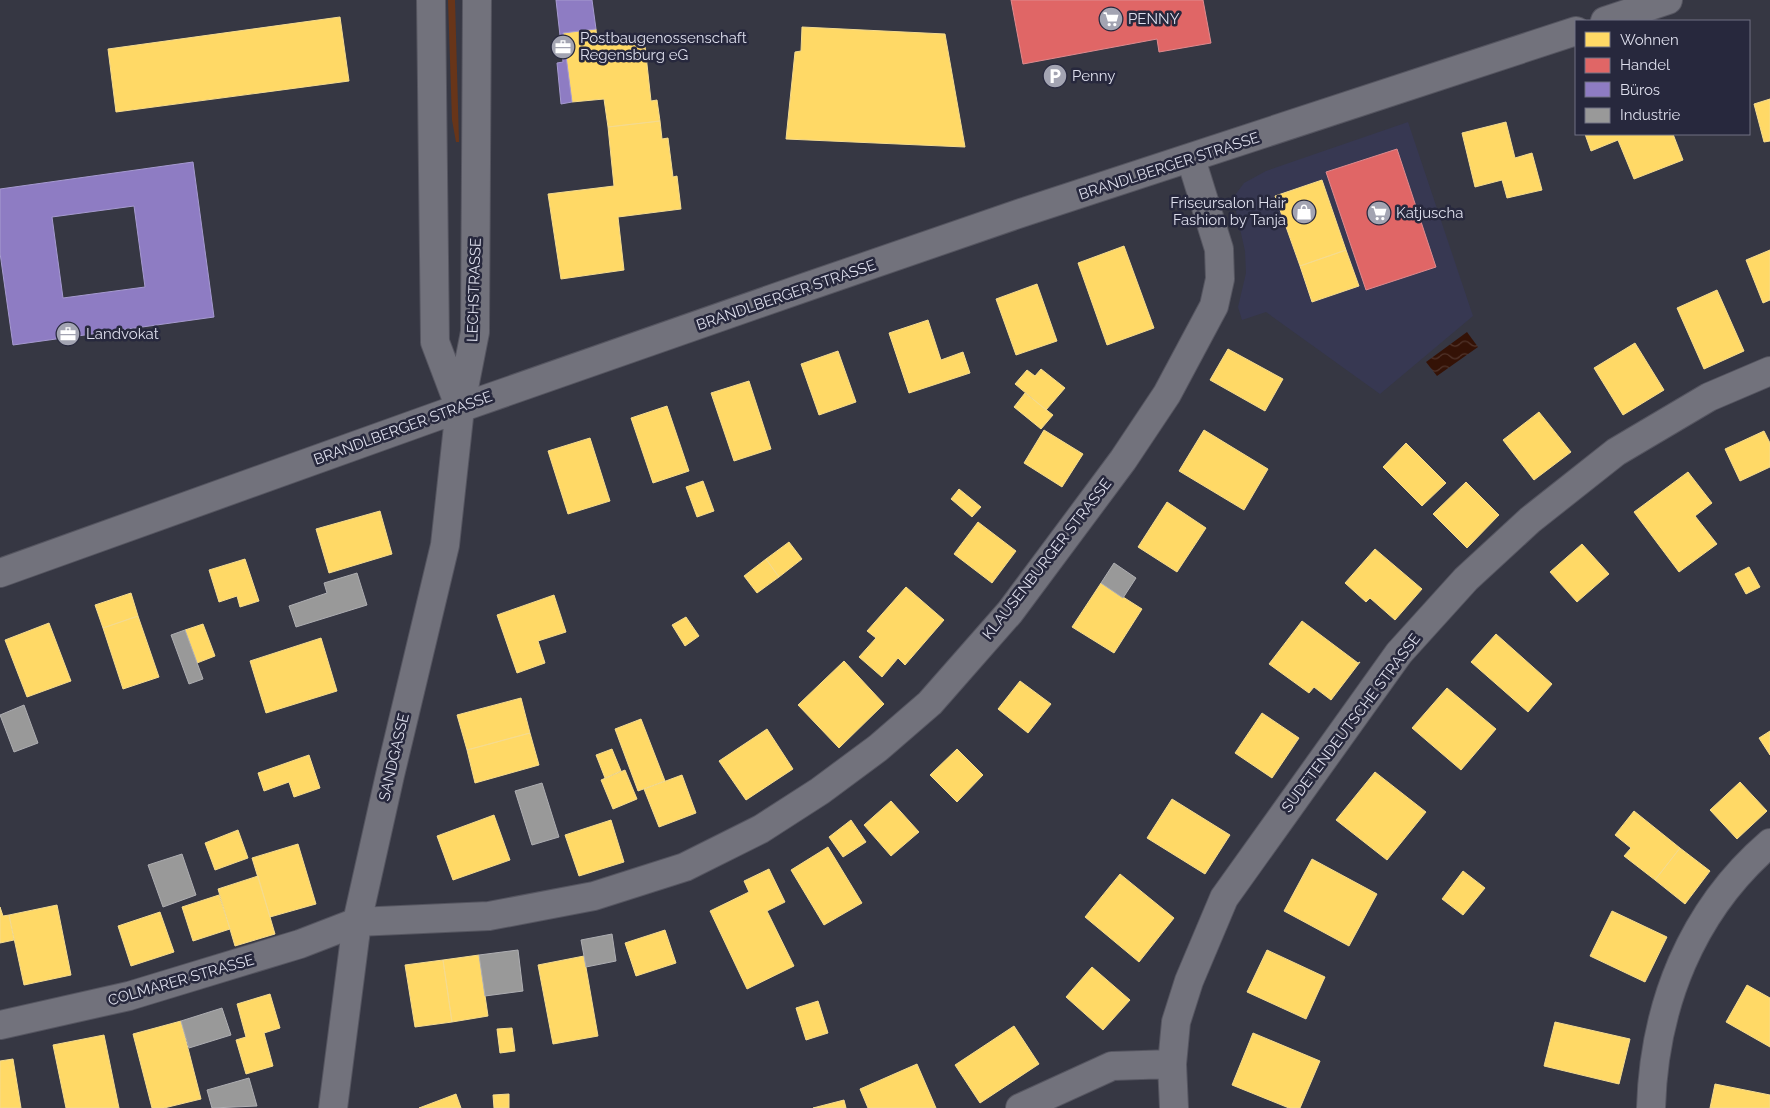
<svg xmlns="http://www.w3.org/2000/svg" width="1770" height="1108" font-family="Raleway,sans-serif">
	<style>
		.built { fill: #373852 }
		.grass { fill: #683519 }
		.water { fill: url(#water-waves) }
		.homes { fill: #ffd966; stroke: #f5db8e }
		.shops { fill: #e06666; stroke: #df8a8e }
		.offices { fill: #8e7cc3; stroke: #a69ad0; fill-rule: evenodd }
		.industry { fill: #999; stroke: #aeaeb2 }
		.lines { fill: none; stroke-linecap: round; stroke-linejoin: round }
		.minor-casing { stroke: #555560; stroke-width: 30 }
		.minor { stroke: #72727c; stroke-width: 28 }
		.labels { text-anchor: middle; stroke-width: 5; stroke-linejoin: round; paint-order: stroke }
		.poi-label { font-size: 15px; fill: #dedfed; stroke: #27283d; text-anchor: start }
		.street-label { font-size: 15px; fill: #dedfed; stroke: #27283d }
	</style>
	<defs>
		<pattern id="water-waves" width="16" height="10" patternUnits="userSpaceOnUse" patternTransform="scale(1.25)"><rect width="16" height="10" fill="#341206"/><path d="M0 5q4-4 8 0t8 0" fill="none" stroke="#51342b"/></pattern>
	</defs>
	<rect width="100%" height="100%" fill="#363743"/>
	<path class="built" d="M1408,122L1473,316L1380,394L1266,312L1242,320L1238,307L1246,273L1245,251L1233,198L1244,183L1266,171Z"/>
	<path class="grass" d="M448,0H455L459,142H456L452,120Z"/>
	<path class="water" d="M1467,332L1478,347L1437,376L1426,362Z"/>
	<path class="homes" d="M340,17L349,81L116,112L108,49Z
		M802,27L945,34L965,147L786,139L795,52L801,51Z
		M596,29L597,42L644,37L651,101L657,100L660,121L608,127L604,99L572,102L563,33Z
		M1770,99V141L1764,142L1754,104Z
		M660,121L662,139L668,138L673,177L677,176L681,209L618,217L624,270L561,279L548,194L614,186L608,127Z
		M1506,122L1515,158L1532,153L1542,190L1507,198L1502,180L1475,187L1462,133Z
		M1585,134H1673L1683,160L1634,179L1618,140L1591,151Z
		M1322,180L1346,250L1300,266L1275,196Z
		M1124,246L1154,328L1107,345L1078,263Z
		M1346,250L1359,286L1312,302L1300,266Z
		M1770,250V300L1763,303L1746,260Z
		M1037,284L1057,341L1016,355L996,299Z
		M1717,290L1744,351L1704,369L1677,308Z
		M928,320L941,360L963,352L970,373L909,393L889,333Z
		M1635,343L1664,390L1623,415L1594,368Z
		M1228,349L1283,379L1265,411L1210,380Z
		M838,351L856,402L819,415L801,364Z
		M1041,369L1065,388L1046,410L1015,384L1027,370L1035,376Z
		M749,381L771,449L734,461L711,393Z
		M1025,393L1053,415L1041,429L1014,407Z
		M667,406L689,471L653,483L631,418Z
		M1539,412L1571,452L1534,480L1503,440Z
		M1044,430L1083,454L1062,487L1024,463Z
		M1204,430L1268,469L1244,510L1179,471Z
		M1764,431L1770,443V467L1740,481L1725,449Z
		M590,438L610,501L568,514L548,451Z
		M1406,443L1446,483L1422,506L1383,467Z
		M1688,472L1712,503L1695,516L1717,544L1679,572L1634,512Z
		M703,481L714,511L697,517L686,487Z
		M1466,482L1499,515L1467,548L1433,514Z
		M959,489L981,507L972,517L951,499Z
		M1167,502L1206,528L1177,572L1138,547Z
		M380,511L392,554L329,573L316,529Z
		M978,522L1016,551L992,583L954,554Z
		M789,542L802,559L779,577L766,559Z
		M1582,544L1609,574L1577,602L1550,572Z
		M1375,549L1422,589L1395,620L1370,598L1366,602L1345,583Z
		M245,559L259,601L240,607L237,596L219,602L209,570Z
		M766,559L779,577L757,593L744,576Z
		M1749,567L1760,587L1746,594L1735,574Z
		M1101,583L1142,609L1114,653L1072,627Z
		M906,587L944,620L905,665L898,658L882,677L859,657L876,638L867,631Z
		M131,593L138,616L103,628L95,605Z
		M554,595L566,632L538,641L545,663L517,673L497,615Z
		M138,616L159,677L123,689L103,628Z
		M686,617L699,636L685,646L672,625Z
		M1302,621L1358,663L1360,662L1331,700L1314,687L1309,693L1269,664Z
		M49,623L71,681L27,697L5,640Z
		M203,624L215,656L197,663L185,630Z
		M1496,634L1552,684L1528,712L1471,662Z
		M321,638L337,691L266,713L250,661Z
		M844,661L884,704L839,748L798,705Z
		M1020,681L1051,704L1028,733L998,709Z
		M1447,688L1496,729L1461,770L1412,728Z
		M521,698L530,733L467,750L457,715Z
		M1262,713L1299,738L1272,778L1235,753Z
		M641,719L665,781L638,791L615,729Z
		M767,729L793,769L746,800L719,761Z
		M1770,731V755L1759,738Z
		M530,733L539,765L475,783L467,750Z
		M612,749L621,771L605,778L596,755Z
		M957,749L983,775L957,802L930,775Z
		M309,755L320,788L294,797L289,782L264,791L258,773Z
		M625,770L637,799L613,809L601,780Z
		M1375,772L1426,812L1387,860L1336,820Z
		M682,775L696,813L659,827L644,789Z
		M1740,782L1767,811L1737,839L1710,810Z
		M1172,799L1230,835L1205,874L1147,838Z
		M891,801L919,832L891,856L864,825Z
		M1634,811L1680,848L1655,880L1624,856L1631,848L1615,835Z
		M494,815L510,860L453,880L437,836Z
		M611,820L624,862L579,876L565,835Z
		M851,820L866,842L843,857L829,837Z
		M238,830L248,858L215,870L205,843Z
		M298,844L316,904L270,917L252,858Z
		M828,847L862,903L824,925L791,870Z
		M1680,848L1710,871L1685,904L1655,880Z
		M1312,859L1377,894L1349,946L1284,911Z
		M769,869L785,902L767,911L794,966L747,989L710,911L749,892L744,881Z
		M1463,871L1485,888L1463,915L1442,899Z
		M1120,874L1174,918L1139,962L1085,917Z
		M258,876L275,934L235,946L218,889Z
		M219,895L230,929L193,941L182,907Z
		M57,905L71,975L24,985L9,915Z
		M0,907L3,916L9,915L14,940L0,943Z
		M1612,911L1667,937L1645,982L1590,956Z
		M160,912L174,952L131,966L118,926Z
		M665,930L676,963L636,976L625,943Z
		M1267,950L1325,977L1306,1019L1247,992Z
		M479,955L488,1016L452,1022L443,960Z
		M584,956L598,1036L553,1044L538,965Z
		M443,960L452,1022L415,1027L405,965Z
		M1092,967L1130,1000L1103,1030L1066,997Z
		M1747,985L1770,998V1047L1726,1022Z
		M270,994L280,1028L264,1033L273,1066L246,1074L236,1040L246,1037L237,1004Z
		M818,1001L828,1033L806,1040L796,1008Z
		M181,1021L201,1099L164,1108H152L133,1034Z
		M1555,1022L1630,1039L1619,1084L1544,1066Z
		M1014,1026L1039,1064L980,1103L955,1065Z
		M512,1028L515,1051L500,1053L497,1029Z
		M1253,1033L1320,1061L1300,1108H1289L1232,1085Z
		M104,1035L119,1108H66L53,1045Z
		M13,1059L21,1108H0V1061Z
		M917,1064L936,1108H868L860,1089Z
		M1715,1084L1770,1095V1108H1710Z
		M456,1094L461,1108H419Z
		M509,1094V1108H494L493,1095Z
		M844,1100L846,1108H813Z"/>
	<path class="shops" d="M1011,0H1203L1211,43L1159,52L1157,39L1023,64Z
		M1397,149L1436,267L1366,290L1326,172Z"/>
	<path class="offices" d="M556,0H592L596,29L563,33L572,102L561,104L557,63L563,62Z
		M193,162L214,317L13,345L0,253V189ZM134,206L145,287L63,298L52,217Z"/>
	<path class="industry" d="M1114,563L1136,578L1123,598L1101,583Z
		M357,573L367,605L296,627L289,606L327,593L324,583Z
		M185,630L203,679L189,684L171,635Z
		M24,705L38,743L14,752L0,715Z
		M542,783L559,837L532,845L515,791Z
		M182,854L196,895L163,907L148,865Z
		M612,934L616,961L586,967L581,940Z
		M518,950L523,991L485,996L479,955Z
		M222,1008L231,1035L189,1048L181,1021Z
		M249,1078L257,1106L212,1108L207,1090Z"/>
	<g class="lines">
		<g class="minor-casing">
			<path id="minor" d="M431,0L435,342L460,408
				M1605,21L1668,0
				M0,573L460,408L809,286L1021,213L1576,31
				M0,1025L129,996L300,944L357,922L489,916L594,896L685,867L761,829L820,791L878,748L930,703L1010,612L1123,460L1167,394L1214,306L1220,279L1219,249L1191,159
				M333,1108L357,922L390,775L445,545L460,408L475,332L477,0
				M1020,1108L1112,1066L1172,1064
				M1174,1108L1172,1064L1176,1022L1189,981L1224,898L1399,653L1466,579L1530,520L1616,452L1709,397L1770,371
				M1651,1108C1654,1006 1691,911 1770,843"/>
		</g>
		<use href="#minor" class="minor"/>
	</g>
	<defs>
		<g id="supermarket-disc" transform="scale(1.25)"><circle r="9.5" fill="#a3a4b2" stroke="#27283d"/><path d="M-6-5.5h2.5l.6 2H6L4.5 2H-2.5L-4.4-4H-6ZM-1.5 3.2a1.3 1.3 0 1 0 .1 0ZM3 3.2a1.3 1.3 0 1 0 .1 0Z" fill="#fff"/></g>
		<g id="office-disc" transform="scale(1.25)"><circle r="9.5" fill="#a3a4b2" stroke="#27283d"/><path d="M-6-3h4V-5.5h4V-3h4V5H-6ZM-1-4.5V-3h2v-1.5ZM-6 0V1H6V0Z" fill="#fff"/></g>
		<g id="parking-disc" transform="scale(1.25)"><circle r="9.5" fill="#a3a4b2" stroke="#27283d"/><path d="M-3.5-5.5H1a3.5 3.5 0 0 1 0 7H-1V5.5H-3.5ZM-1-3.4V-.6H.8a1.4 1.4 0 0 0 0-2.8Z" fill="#fff"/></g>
		<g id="shop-disc" transform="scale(1.25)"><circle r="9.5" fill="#a3a4b2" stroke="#27283d"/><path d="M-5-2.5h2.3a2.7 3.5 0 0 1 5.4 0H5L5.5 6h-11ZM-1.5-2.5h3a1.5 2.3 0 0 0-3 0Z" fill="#fff"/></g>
	</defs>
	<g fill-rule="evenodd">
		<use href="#supermarket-disc" x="1111" y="19"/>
		<use href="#office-disc" x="563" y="47"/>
		<use href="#parking-disc" x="1055" y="76"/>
		<use href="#shop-disc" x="1304" y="212"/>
		<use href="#supermarket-disc" x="1379" y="213"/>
		<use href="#office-disc" x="68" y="334"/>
	</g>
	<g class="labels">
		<g class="poi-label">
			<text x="1128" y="24">PENNY</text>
			<text x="580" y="43">Postbaugenossenschaft<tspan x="580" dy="17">Regensburg eG</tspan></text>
			<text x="1072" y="81">Penny</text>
			<text x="1286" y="208" text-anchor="end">Friseursalon Hair<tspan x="1286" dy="17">Fashion by Tanja</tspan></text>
			<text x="1396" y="218">Katjuscha</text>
			<text x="86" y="339">Landvokat</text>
		</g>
		<g class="street-label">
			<text transform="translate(1169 166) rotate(-18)" y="5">BRANDLBERGER STRASSE</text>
			<text transform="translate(474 290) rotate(-88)" y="5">LECHSTRASSE</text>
			<text transform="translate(786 295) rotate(-19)" y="5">BRANDLBERGER STRASSE</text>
			<text transform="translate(403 428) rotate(-20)" y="5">BRANDLBERGER STRASSE</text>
			<text transform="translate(1047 559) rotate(-52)" y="5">KLAUSENBURGER STRASSE</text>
			<text transform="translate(1351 723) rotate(-53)" y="5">SUDETENDEUTSCHE STRASSE</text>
			<text transform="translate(394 757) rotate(-77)" y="5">SANDGASSE</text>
			<text transform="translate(181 980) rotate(-16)" y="5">COLMARER STRASSE</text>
		</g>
	</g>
	<rect x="1575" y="20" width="175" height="115" fill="#27283d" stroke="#707183"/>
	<rect x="1585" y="32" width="25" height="15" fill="#ffd966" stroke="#707183"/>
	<text x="1620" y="45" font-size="15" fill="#dedfed">Wohnen</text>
	<rect x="1585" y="58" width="25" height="15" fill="#e06666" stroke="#707183"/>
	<text x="1620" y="70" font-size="15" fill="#dedfed">Handel</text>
	<rect x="1585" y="82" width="25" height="15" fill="#8e7cc3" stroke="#707183"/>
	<text x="1620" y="95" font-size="15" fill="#dedfed">Büros</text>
	<rect x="1585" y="108" width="25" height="15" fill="#999999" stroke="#707183"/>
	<text x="1620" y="120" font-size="15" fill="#dedfed">Industrie</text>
</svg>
